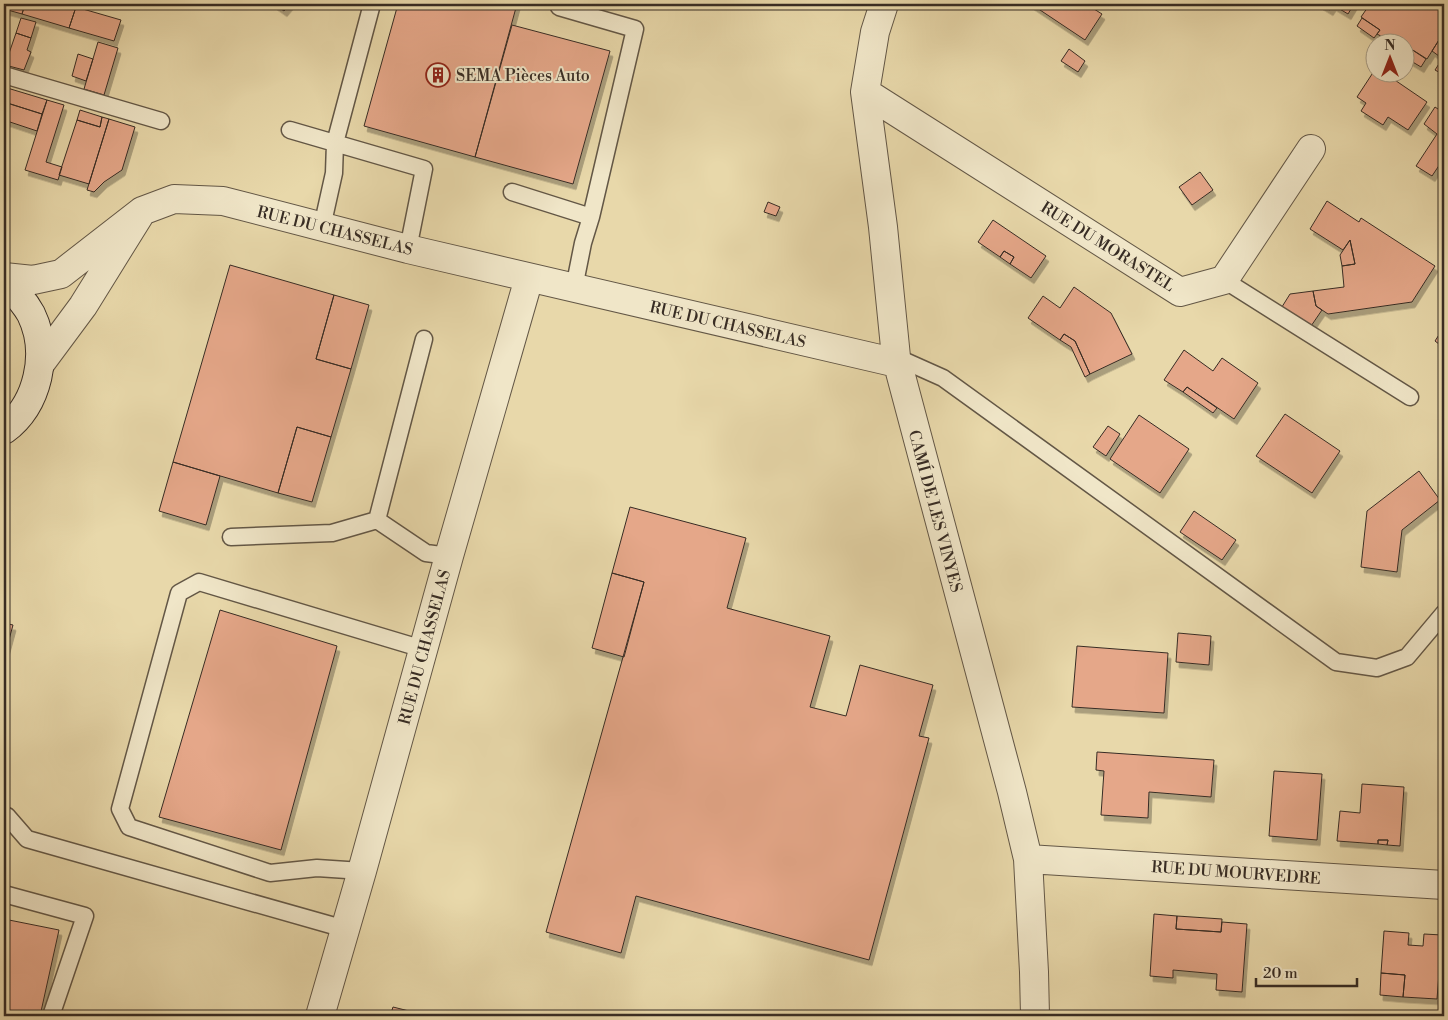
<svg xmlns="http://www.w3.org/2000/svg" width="1448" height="1020" font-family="'Libre Bodoni',serif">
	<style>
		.building { fill: #e5a789; stroke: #372c24; filter: url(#shadow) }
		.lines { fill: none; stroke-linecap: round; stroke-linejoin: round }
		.lane-casing { stroke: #635746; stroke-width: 19 }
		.street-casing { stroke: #635746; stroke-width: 30 }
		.secondary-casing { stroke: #372c24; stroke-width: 30 }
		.lane { stroke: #f0e6c8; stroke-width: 16 }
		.street { stroke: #f0e6c8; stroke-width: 28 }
		.secondary { stroke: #f0e6c8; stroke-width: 28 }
		.labels { text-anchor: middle; stroke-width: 4; stroke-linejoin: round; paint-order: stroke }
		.poi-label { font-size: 16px; fill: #372c24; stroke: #f0e6c8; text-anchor: start }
		.street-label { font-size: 16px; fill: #372c24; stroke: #f0e6c8 }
	</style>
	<defs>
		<filter id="shadow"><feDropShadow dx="3" dy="5.5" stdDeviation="0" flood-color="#0004"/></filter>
	</defs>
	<rect width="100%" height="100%" fill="#e8d8aa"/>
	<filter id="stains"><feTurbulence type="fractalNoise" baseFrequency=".004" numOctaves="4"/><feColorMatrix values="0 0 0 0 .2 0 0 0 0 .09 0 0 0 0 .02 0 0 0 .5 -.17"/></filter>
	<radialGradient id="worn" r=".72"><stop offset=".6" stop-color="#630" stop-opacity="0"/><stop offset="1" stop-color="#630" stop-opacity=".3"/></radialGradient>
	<path class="building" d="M4,4H25L22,14L4,9Z
		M25,4H66L76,7L69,28L22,14Z
		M274,4H290L284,11Z
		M398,4H517L475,157L364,126Z
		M1031,4H1086L1102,14L1085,40Z
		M1320,4H1334L1330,10Z
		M1334,4H1354L1348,14L1333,5Z
		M1370,4H1444V32L1427,59L1408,47L1406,51V42H1392L1377,34L1380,30L1361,17Z
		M76,7L121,20L114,41L69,28Z
		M21,18L36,22L31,38L16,33Z
		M1362,18L1380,30L1374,38L1357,26Z
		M512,25L610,51L573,184L475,157Z
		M1444,32V56L1443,59L1432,51Z
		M16,33L31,38L27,50L31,52L24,70L5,65Z
		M98,42L118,48L104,95L84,89Z
		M1408,47L1426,59L1421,67L1406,58V52Z
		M1069,49L1085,61L1078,72L1061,61Z
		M78,54L93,59L86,81L72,76Z
		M1444,56V75L1435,70Z
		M1376,68V72H1383L1427,102L1408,130L1388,117L1383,125L1361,111L1366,103L1357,97Z
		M4,87L47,100L42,114L4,102Z
		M47,100L64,105L46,162L62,167L58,180L25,170Z
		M4,102L42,114L37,131L4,120Z
		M1435,107L1444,113V158L1432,176L1416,166L1437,134L1424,124Z
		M80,110L102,117L100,127L77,120Z
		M102,117L109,119L89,184L59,175L77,120L100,127Z
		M109,119L135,127L122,170L104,182L94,192L87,190Z
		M1200,172L1213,190L1192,205L1179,187Z
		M1327,201L1359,222L1361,218L1435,266L1412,302L1328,314L1316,306L1313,291L1344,287L1342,266L1355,264L1350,240L1343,250L1310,229Z
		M768,202L780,207L776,216L764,212Z
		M993,220L1046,256L1031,278L1010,264L1014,257L1004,251L1000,257L978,242Z
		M1350,240L1355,264L1342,266L1340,255Z
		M1004,251L1014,257L1010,264L1000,257Z
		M230,265L334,295L316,359L351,369L331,437L297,427L278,493L173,462Z
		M1074,287L1111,313L1132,354L1090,374L1075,341L1064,334L1060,340L1028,318L1043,296L1060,308Z
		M1313,291L1316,306L1322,310L1309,329L1280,310L1290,294Z
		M334,295L369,305L351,369L316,359Z
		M1444,327V348L1435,341Z
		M1064,334L1075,341L1090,374L1085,377L1071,347L1060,340Z
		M1184,350L1213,371L1222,358L1258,383L1234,419L1187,387L1183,392L1164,380Z
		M1187,387L1217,408L1213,413L1183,392Z
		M1285,414L1340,451L1312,493L1256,456Z
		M1139,415L1189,449L1160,493L1110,459Z
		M1108,426L1120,434L1106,456L1093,447Z
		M297,427L331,437L312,502L278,493Z
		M173,462L220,476L206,525L159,511Z
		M1419,471L1440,500L1402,530L1397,572L1361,567L1367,511Z
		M630,507L746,538L727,608L830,636L810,707L846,716L860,665L933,685L919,736L929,738L869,960L636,896L621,953L546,932L644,582L612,573Z
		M1194,511L1236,540L1222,560L1180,532Z
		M612,573L644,582L624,657L592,648Z
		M220,610L337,646L281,850L159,817Z
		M4,623L13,625L4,658Z
		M1178,633L1211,636L1209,665L1176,662Z
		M1077,646L1168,653L1164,713L1072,707Z
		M1097,752L1214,760L1211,797L1149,792L1148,818L1101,815L1104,771L1096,770Z
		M1274,771L1322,774L1317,840L1269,836Z
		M1362,784L1404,787L1400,846L1387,845L1388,840H1378V844L1337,841L1340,811L1360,813Z
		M1378,840H1388L1387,845L1378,844Z
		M1154,914L1177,916L1176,929L1221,932L1222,922L1247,924L1242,992L1216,990L1217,974L1173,970V978L1150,976Z
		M1177,916L1222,919L1221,932L1176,929Z
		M4,919L59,930L40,1016H4Z
		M1384,931L1409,933L1408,945L1423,946L1424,934L1442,935L1437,999L1403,997L1405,975L1381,973Z
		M1381,973L1405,975L1403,997L1380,995Z
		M393,1007L429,1016H390Z"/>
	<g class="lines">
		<g class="lane-casing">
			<path id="lane" d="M559,7L635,29L591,217L583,243L574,288
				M4,75L161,121
				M290,130L424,169L408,249
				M512,192L591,217
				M322,227L334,173L335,143L372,4
				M1224,280L1410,397
				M896,357L943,378L1336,662L1377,668L1407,657L1444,613
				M377,520L424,339
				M231,537L332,533L377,520L426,553L449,556
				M4,815L7,816L27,839L345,929
				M362,871L317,868L270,873L129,827L120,809L179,593L199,582L423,649
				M4,894L85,916L51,1016"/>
		</g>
		<g class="street-casing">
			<path id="street" d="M884,4L875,32L865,92L883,227L896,357L1012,792L1028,859L1034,972L1035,1016
				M865,92L1180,292L1224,280L1311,149
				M142,211L174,199L223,201L408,249L897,363
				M4,277L33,280L61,274L142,211L83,306L40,364
				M1028,859L1444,885
				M320,1016L362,871L449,556L529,278"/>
		</g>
		<g class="secondary-casing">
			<path id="secondary" d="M4,281C14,291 24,301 31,314C50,353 38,405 4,430"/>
		</g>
		<use href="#lane" class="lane"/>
		<use href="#street" class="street"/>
		<use href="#secondary" class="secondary"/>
	</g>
	<defs>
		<g id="building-ring" transform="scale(1.25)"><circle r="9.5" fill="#f0e6c8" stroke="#8f2418" stroke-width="1.5"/><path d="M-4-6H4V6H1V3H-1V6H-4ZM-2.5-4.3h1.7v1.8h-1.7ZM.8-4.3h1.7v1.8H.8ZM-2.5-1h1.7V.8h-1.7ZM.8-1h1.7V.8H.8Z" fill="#8f2418"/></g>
	</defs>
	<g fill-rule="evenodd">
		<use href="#building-ring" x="438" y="75"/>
	</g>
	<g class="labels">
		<g class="poi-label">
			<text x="456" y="81">SEMA Pièces Auto</text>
		</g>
		<g class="street-label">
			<text transform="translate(335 230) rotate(14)" y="6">RUE DU CHASSELAS</text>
			<text transform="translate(1108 246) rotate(32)" y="6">RUE DU MORASTEL</text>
			<text transform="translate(728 324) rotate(13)" y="6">RUE DU CHASSELAS</text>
			<text transform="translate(936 511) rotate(75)" y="6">CAMÍ DE LES VINYES</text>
			<text transform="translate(424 647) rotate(-75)" y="6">RUE DU CHASSELAS</text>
			<text transform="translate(1236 872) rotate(4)" y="6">RUE DU MOURVEDRE</text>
		</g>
	</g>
	<rect width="1448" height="1020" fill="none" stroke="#e8d8aa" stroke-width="20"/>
	<rect x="5" y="5" width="1438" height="1010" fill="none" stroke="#372c24" stroke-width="2.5"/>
	<rect x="10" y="10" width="1428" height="1000" fill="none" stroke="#372c24"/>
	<g transform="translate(1390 58)"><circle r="24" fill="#f0e6c8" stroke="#a69c86"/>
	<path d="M0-4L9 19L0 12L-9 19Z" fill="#8f2418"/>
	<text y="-8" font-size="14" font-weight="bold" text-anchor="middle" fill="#372c24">N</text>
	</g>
	<path d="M1256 978v8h101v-8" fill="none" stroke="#372c24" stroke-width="2.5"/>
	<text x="1263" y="978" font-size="15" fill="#372c24" stroke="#f0e6c8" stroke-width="4" paint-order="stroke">20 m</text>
	<rect width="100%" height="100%" filter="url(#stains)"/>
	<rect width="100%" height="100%" fill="url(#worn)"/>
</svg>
